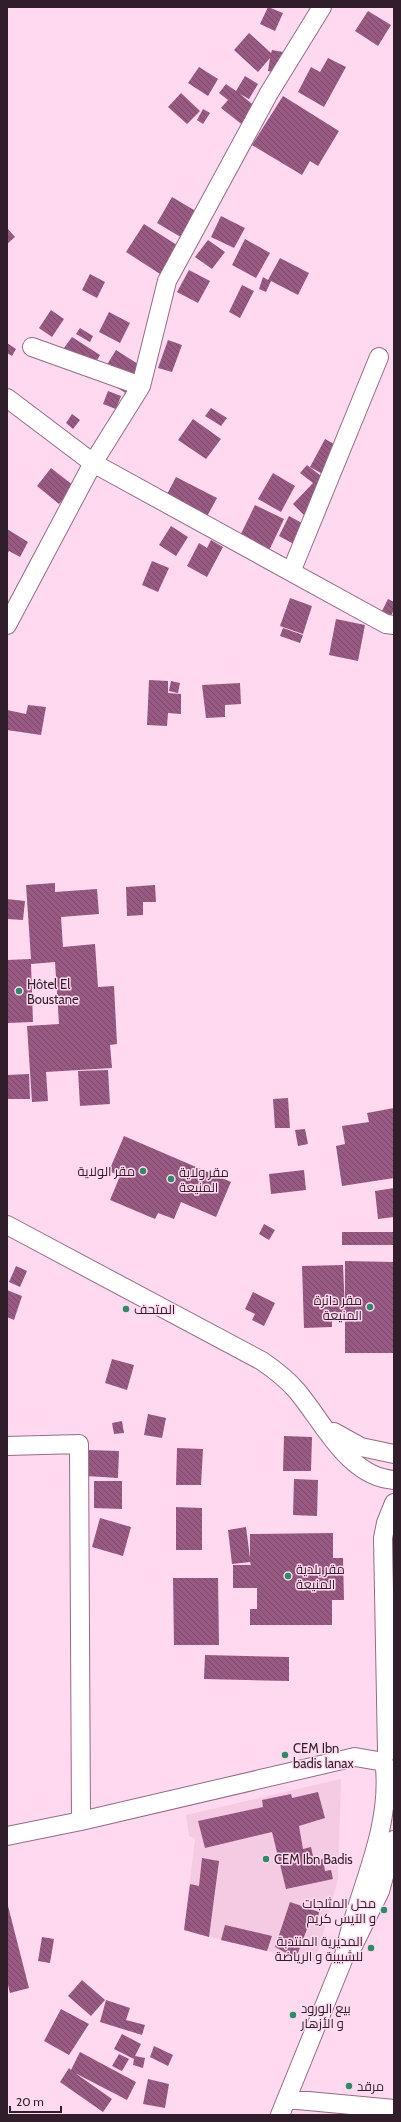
<svg xmlns="http://www.w3.org/2000/svg" width="401" height="2122" font-family="Cabin,Cairo,sans-serif">
	<style>
		.built { fill: #f5cae3 }
		.building { fill: url(#building-back-hatch) }
		.lines { fill: none; stroke-linecap: round; stroke-linejoin: round }
		.minor-casing { stroke: #956b85; stroke-width: 20 }
		.minor { stroke: #fff; stroke-width: 18 }
		.poi-dot { fill: #2c8c65; stroke: #ffd9ef; stroke-width: 1.5 }
		.labels { text-anchor: middle; stroke-width: 3; stroke-linejoin: round; paint-order: stroke }
		.poi-label { font-size: 13px; fill: #301f2a; stroke: #ffd9ef; text-anchor: start }
	</style>
	<defs>
		<pattern id="building-back-hatch" width="6" height="6" patternUnits="userSpaceOnUse"><rect width="6" height="6" fill="#985a82"/><path d="M-1 5l2 2M0 0l6 6M5-1l2 2" fill="none" stroke="#7c4a6b"/></pattern>
	</defs>
	<rect width="100%" height="100%" fill="#ffd9ef"/>
	<path class="built" d="M341,1779L338,1879L315,1963L184,1930L195,1839L189,1836L186,1815Z"/>
	<path class="building" d="M268,7L283,13L275,31L260,24Z
		M368,11L391,25L378,46L355,31Z
		M249,33L271,53L272,50L283,52L279,73L268,71L270,58L258,72L234,50Z
		M328,58L346,67L324,107L298,92L311,67L320,72Z
		M199,67L218,79L208,96L188,83Z
		M245,76L258,84L249,99L240,94L263,113L249,130L221,108L228,100L219,93L226,84L236,91Z
		M181,93L200,111L187,124L168,107Z
		M283,96L339,131L318,166L310,161L302,175L252,145Z
		M203,109L210,113L203,124L197,120Z
		M172,197L199,213L184,239L157,223Z
		M221,216L245,228L234,248L211,237Z
		M144,224L180,247L171,281L126,252Z
		M7,228L15,237L7,244Z
		M245,239L270,253L256,278L232,265Z
		M208,240L225,252L212,269L195,257Z
		M280,258L309,273L298,295L271,281L266,292L259,289L263,277L268,280Z
		M189,270L210,281L198,303L177,292Z
		M90,274L105,282L97,298L82,290Z
		M242,285L254,291L240,318L229,312Z
		M51,310L64,319L52,337L39,328Z
		M109,312L130,323L120,343L99,332Z
		M80,328L93,336L90,342L76,334Z
		M72,337L100,355L96,362L105,368L116,350L152,373L135,399L61,352Z
		M168,340L182,345L172,372L158,368Z
		M7,343L16,349L12,356L7,353Z
		M108,391L121,396L116,409L103,404Z
		M211,408L227,418L221,426L205,416Z
		M72,414L80,420L73,429L66,423Z
		M193,419L221,439L206,459L178,440Z
		M325,439L345,450L330,478L310,467Z
		M307,465L331,484L308,519L293,504L313,483L300,473Z
		M51,468L74,486L59,504L37,486Z
		M273,473L295,486L281,512L258,499Z
		M176,477L217,498L204,522L163,502Z
		M255,505L284,519L266,557L237,542Z
		M289,516L313,529L303,549L279,536Z
		M171,526L188,537L176,556L159,545Z
		M7,529L28,542L20,557L9,551L7,554Z
		M211,540L223,547L207,577L187,566L199,543L207,548Z
		M152,561L169,568L158,592L142,585Z
		M290,598L312,606L303,634L280,626Z
		M388,599L394,602V610L388,621L379,617Z
		M336,619L365,625L358,661L329,655Z
		M283,628L303,635L300,643L280,636Z
		M149,680L168,681V693L181,694V714L168,713L167,726L147,725Z
		M171,681L180,683L178,693L169,691Z
		M240,683L241,704L225,705V717L206,718L202,685Z
		M28,705L46,707L41,735L7,730V710L26,714Z
		M55,883V892L97,889L99,914L61,917L63,947L95,944L98,987L114,986L117,1044L110,1045L112,1068L46,1072L48,1101L32,1102L27,1026L59,1024L55,962L31,964L33,1022L7,1023V960L31,959L26,885Z
		M155,885L156,902H143V915L127,916L126,887Z
		M7,899L25,901L23,920L7,919Z
		M108,1070L110,1104L80,1106L78,1071Z
		M29,1074L30,1099H7V1075Z
		M288,1098L290,1128H275L273,1099Z
		M394,1108V1178L342,1186L336,1146L345,1144L342,1126L369,1122L367,1113Z
		M305,1129L308,1144L298,1146L295,1130Z
		M124,1136L231,1182L216,1217L181,1202L174,1219L158,1213L155,1219L110,1200L120,1176L109,1171Z
		M304,1170L306,1190L271,1194L269,1174Z
		M394,1188V1217L378,1219L375,1191Z
		M264,1224L275,1230L269,1240L259,1234Z
		M342,1232H394V1245H342Z
		M345,1261L394,1262V1353H345V1320L332,1321V1327L304,1328L302,1266L343,1265L345,1311Z
		M16,1266L27,1271L20,1287L9,1282Z
		M7,1290L22,1296L14,1320L7,1317Z
		M253,1292L275,1303L264,1326L252,1320L255,1314L245,1309Z
		M112,1359L134,1365L127,1390L105,1383Z
		M148,1414L166,1418L162,1438L144,1435Z
		M122,1421L124,1433L114,1434L112,1423Z
		M284,1436L312,1437L311,1471H283Z
		M177,1448L203,1449L201,1485H176Z
		M88,1450L119,1451L118,1478L86,1476Z
		M294,1479L318,1480L317,1516L293,1515Z
		M94,1481H122V1509L94,1508Z
		M176,1507L202,1508V1550H176Z
		M100,1518L131,1527L123,1556L92,1547Z
		M246,1527L250,1558V1534L333,1533V1558H343L344,1600H332V1625H250V1609H257V1588H233V1565H251L250,1562L232,1564L228,1530Z
		M173,1578H218L219,1645H174Z
		M205,1655L289,1657V1681L204,1679Z
		M318,1792L325,1818L299,1826L303,1849L311,1847L314,1861L323,1859L325,1871L331,1870L333,1879L286,1889L272,1832L205,1848L198,1821L263,1807L262,1800L291,1794L292,1798Z
		M202,1858L219,1861L209,1937L184,1930L190,1884L199,1886Z
		M290,1902L319,1912L317,1923L310,1921L296,1958L275,1947Z
		M8,1906L29,1988L10,1993L7,1981Z
		M225,1925L272,1936L267,1951L221,1940Z
		M42,1937L54,1939L50,1963L38,1961Z
		M82,1980L105,2000L91,2016L68,1996Z
		M106,2000L130,2008L126,2020L145,2025L142,2035L100,2022Z
		M61,2009L89,2024L69,2055L44,2041Z
		M122,2034L141,2044L135,2056L145,2058L143,2068L133,2065L134,2059L114,2049Z
		M154,2046L173,2055L168,2066L150,2057Z
		M80,2052L136,2082L127,2100L75,2073L112,2099L103,2112L60,2082L69,2068L71,2070Z
		M119,2054L129,2059L122,2071L112,2066Z
		M148,2079L169,2084L165,2108L143,2104Z"/>
	<g class="lines">
		<g class="minor-casing">
			<path id="minor" d="M32,347L141,386
				M7,398L93,463L386,624L394,625
				M291,572L379,357
				M7,625L93,463L141,386L167,281L269,93L322,7
				M7,1225L262,1361C275,1370 287,1379 297,1391C324,1423 348,1477 394,1480
				M334,1432L361,1447L394,1454
				M7,1446L79,1444L81,1821
				M387,1752L383,1538L386,1523L394,1503
				M7,1836L81,1821L355,1757L384,1762
				M353,1946L380,1891L394,1840
				M287,2099L394,2109
				M280,2115L343,1960C355,1896 391,1835 385,1768"/>
		</g>
		<use href="#minor" class="minor"/>
	</g>
	<g class="poi-dot">
		<circle cx="19" cy="991" r="4"/>
		<circle cx="143" cy="1171" r="4"/>
		<circle cx="171" cy="1179" r="4"/>
		<circle cx="370" cy="1307" r="4"/>
		<circle cx="126" cy="1309" r="4"/>
		<circle cx="288" cy="1576" r="4"/>
		<circle cx="285" cy="1755" r="4"/>
		<circle cx="266" cy="1859" r="4"/>
		<circle cx="384" cy="1910" r="4"/>
		<circle cx="371" cy="1948" r="4"/>
		<circle cx="293" cy="2015" r="4"/>
		<circle cx="349" cy="2086" r="4"/>
	</g>
	<g class="labels">
		<g class="poi-label">
			<text x="27" y="989">Hôtel El<tspan x="27" dy="15">Boustane</tspan></text>
			<text x="135" y="1176" text-anchor="end">مقر الولاية</text>
			<text x="179" y="1177">مقر ولاية<tspan x="179" dy="15">المنيعة</tspan></text>
			<text x="362" y="1305" text-anchor="end">مقر دائرة<tspan x="362" dy="15">المنيعة</tspan></text>
			<text x="134" y="1314">المتحف</text>
			<text x="296" y="1574">مقر بلدية<tspan x="296" dy="15">المنيعة</tspan></text>
			<text x="293" y="1753">CEM Ibn<tspan x="293" dy="15">badis lanax</tspan></text>
			<text x="274" y="1864">CEM Ibn Badis</text>
			<text x="376" y="1908" text-anchor="end">محل المثلجات<tspan x="376" dy="15">و الآيس كريم</tspan></text>
			<text x="363" y="1946" text-anchor="end">المديرية المنتدبة<tspan x="363" dy="15">للشبيبة و الرياضة</tspan></text>
			<text x="301" y="2013">بيع الورود<tspan x="301" dy="15">و الأزهار</tspan></text>
			<text x="357" y="2091">مرقد</text>
		</g>
	</g>
	<rect width="401" height="2122" fill="none" stroke="#301f2a" stroke-width="16"/>
	<path d="M10 2106v6h51v-6" fill="none" stroke="#301f2a" stroke-width="2"/>
	<text x="16" y="2106" font-size="12" fill="#301f2a" stroke="#ffd9ef" stroke-width="3" paint-order="stroke">20 m</text>
</svg>
